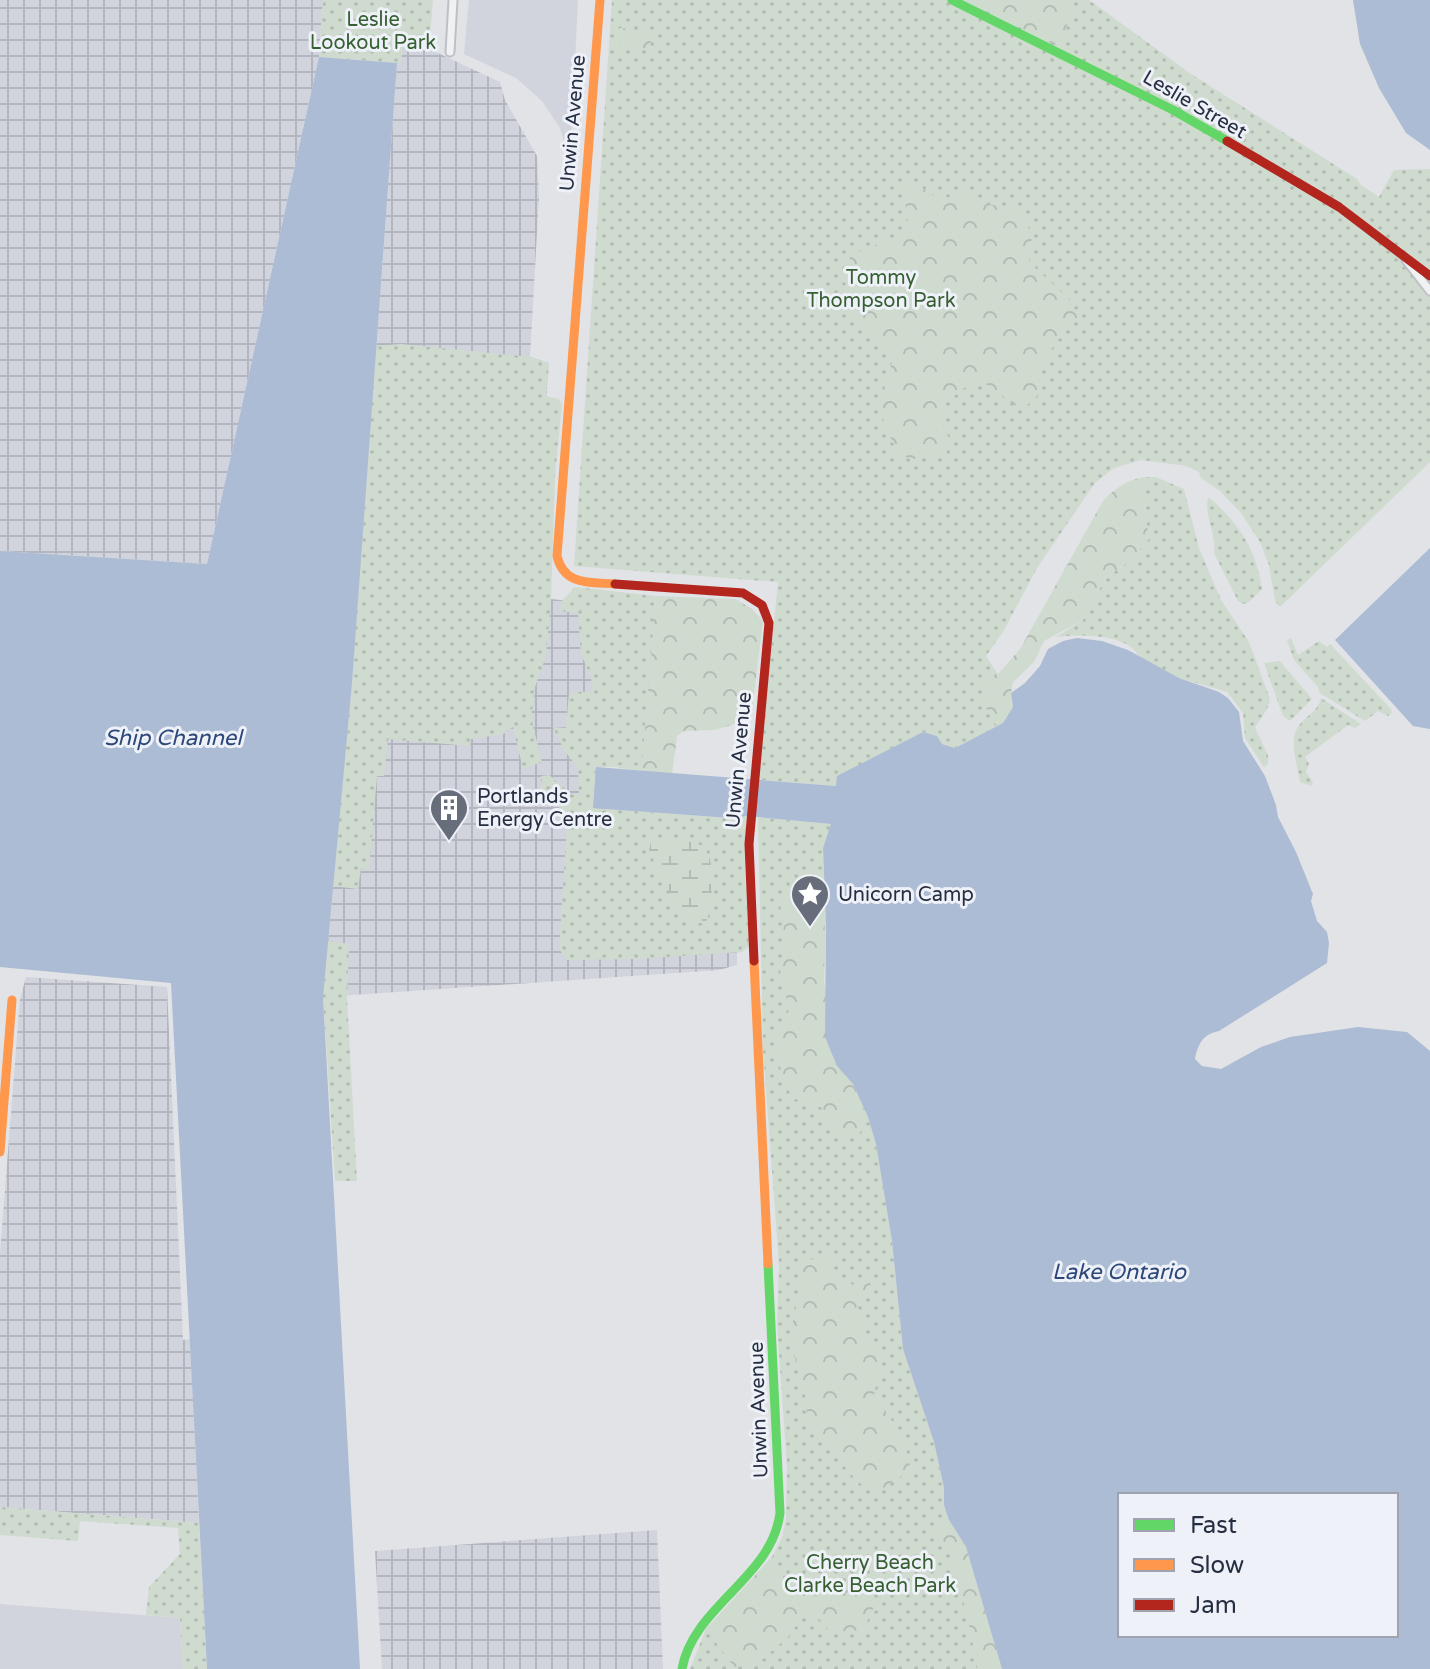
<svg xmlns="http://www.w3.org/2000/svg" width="1430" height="1669" font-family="'Varela Round',sans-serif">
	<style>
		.built { fill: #d1d4dc }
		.industrial { fill: url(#industrial-grid) }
		.green { fill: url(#green-dots) }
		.forest { fill: url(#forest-crowns) }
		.wetland { fill: url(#wetland-marsh) }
		.water { fill: #acbcd4; fill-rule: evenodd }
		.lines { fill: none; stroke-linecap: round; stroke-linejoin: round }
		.street-casing { stroke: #bec0c4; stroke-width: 11 }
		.street { stroke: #f0f1f3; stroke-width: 7 }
		.fast { stroke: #63d668; stroke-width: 9 }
		.slow { stroke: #ff974d; stroke-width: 9 }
		.jam { stroke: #b3261e; stroke-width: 9 }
		.labels { text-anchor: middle; stroke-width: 6; stroke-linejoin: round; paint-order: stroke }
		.park-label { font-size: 20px; fill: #365f32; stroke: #eef1f7 }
		.street-label { font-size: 20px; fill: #262e42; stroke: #eef1f7 }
		.poi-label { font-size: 20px; fill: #262e42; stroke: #eef1f7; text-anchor: start }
		.water-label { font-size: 22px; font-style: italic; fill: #2c487a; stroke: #eef1f7 }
	</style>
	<defs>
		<pattern id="industrial-grid" width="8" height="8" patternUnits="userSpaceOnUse" patternTransform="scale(2)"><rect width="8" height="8" fill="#d1d4dc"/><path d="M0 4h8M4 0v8" fill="none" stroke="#b3b6be"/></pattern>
		<pattern id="green-dots" width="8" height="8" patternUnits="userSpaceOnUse" patternTransform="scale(2)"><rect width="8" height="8" fill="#d0dbd0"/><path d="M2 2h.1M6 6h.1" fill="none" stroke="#b2bcb4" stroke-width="1.8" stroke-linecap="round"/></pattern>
		<pattern id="forest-crowns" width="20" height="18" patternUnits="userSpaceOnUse" patternTransform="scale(2)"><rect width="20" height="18" fill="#d0dbd0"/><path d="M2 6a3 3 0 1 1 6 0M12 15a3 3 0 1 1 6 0" fill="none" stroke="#b2bcb4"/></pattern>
		<pattern id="wetland-marsh" width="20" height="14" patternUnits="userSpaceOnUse" patternTransform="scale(2)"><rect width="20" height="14" fill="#d0dbd0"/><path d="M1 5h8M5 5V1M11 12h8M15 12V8" fill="none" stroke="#b2bcb4"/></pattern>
	</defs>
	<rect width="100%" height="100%" fill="#e1e3e6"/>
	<path class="built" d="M469,0H578L570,163L560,128L542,101L516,78L464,54Z
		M0,1604L180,1618L183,1669H0Z"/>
	<path class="industrial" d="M0,0H323L319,57L207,564L0,551Z
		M408,39L500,82L505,100L537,156L539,197L530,357L549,363L532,597L655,610L642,767H596L737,946V965L719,970L323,997L352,683L397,63H401L402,45Z
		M26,977L167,987L183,1340L190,1339L199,1523L0,1507V1253L20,999Z
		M657,1530L663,1669H382L375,1551Z"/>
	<path class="green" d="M323,0H433L429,47L408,39L402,45L401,63H397L319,57Z
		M612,0H1089L1191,74L1357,179L1361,185L1379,197L1394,170L1430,169V462L1280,607L1275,601L1269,565L1260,542L1241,513L1220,491L1201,478L1199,472L1187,466L1141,460L1114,468L1095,483L1037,568L1003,632L986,656L999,676L1003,723L955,748L942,744L937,736L923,732L837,786L758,780L778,582L574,566Z
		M401,344L530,357L549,363L546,396L559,399L562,405L555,476L551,600L546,656L535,687L531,718L542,762L523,769L513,727L503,734L471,739L470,746L388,739L384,776H377L369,869L361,868L358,889L333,886L352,683L376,346Z
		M1146,477H1156L1184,489L1199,548L1221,600L1249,642L1270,699C1269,710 1260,718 1255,728L1268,755V764L1264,767L1245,738L1243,713L1227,692L1179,678L1139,657C1129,633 1077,634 1056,637L1083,620L1106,577L1130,561L1149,539L1142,486Z
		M1208,497C1238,521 1257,551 1262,589L1249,602L1243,604L1238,601L1214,553C1217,535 1204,516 1208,497Z
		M575,587L656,596L642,767H596L593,808L730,818L747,816L745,863L749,946L742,952L633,959L567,960L559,949L567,825L565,813L541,790V776L549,775L571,794L579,795L578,768L564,750L553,727L566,728L569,693L593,691L591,677L581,654L578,613L559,611L562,601Z
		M1291,638L1298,655L1319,641L1327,647L1330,644L1391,709L1392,713L1388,716L1378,711L1365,721L1320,693L1318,687L1294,660L1287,640Z
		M1280,661L1312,699L1290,721L1283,716L1264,663Z
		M1321,698L1361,724L1355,728L1348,725L1305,757L1309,763L1306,772L1313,782L1311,786L1300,782C1298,767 1289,742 1297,729C1304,716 1318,713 1321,698Z
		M758,817L832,824L823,848L826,924L824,982L837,1066L853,1084L868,1117L876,1144L892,1241L903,1349L934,1442L944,1488V1505L1002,1669H690L706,1629L772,1557L782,1537L786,1519L787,1467L777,1324L779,1265L763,1049Z
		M328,941L349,944L347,998L357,1181H335L323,997Z
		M0,1507L199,1523L207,1669H183L180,1618L146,1615L149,1587L180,1554L178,1528L80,1521L78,1541L0,1535Z"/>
	<path class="forest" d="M964,0H1075L1060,47Z
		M619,28L649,30L652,34L650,47L644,50L617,45Z
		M905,176L940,200L968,191L992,205L1021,209L1032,236L1029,262L1069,299L1079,317L1056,342L1039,369L1037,396L1022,410L986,384L964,388L946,403L943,428L951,441L946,453L913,459L900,455C875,411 879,408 892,362L873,335L835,301L853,272L849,255L909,233L903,186Z
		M1146,477L1142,486L1149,539L1130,561L1106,577L1083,620L1044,641L1034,662L1013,682L1011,693L1013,707L1003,723L997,726C987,712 981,701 984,684L998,674L1020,649L1103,501C1115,488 1128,479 1146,477Z
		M656,596L736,599L752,609L763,621L751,719L715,730L684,731L677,736L672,774L618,768V765L642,766Z
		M796,891L825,899L824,982L837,1066L853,1084L868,1117L858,1137C834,1138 830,1129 823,1108L792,1098L783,1078L776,1051L778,1034L789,1010L780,970L785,941L780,902Z
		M828,1256L837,1274L853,1285L860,1279H866L871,1285L856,1308L870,1344L883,1351C883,1363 876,1381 874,1396L903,1436L911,1470L874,1494L856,1480L808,1423L805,1394L795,1358L793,1320L801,1284L799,1262Z
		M949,1520L966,1547L1002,1669H976C978,1654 954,1558 945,1543C942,1538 935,1534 931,1530Z
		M772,1557V1567L776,1576C789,1576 803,1574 816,1578C839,1584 848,1597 873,1591V1611L862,1630L830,1632L815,1614L801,1618L788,1637L756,1665L734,1667L706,1629Z"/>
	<path class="wetland" d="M652,839C696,836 715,840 712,889C711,901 711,911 706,921C694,926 689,925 680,916L649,850Z"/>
	<path class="water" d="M1353,0H1430V150L1406,133L1379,88L1360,44Z
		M319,57L397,63L352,683L323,997L360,1669H207L171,983L0,967V551L207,564Z
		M1430,548V729L1413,726L1335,640Z
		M1077,638L1102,641L1128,650L1179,678L1219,692L1228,698L1239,712L1243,741L1265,776L1276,805L1278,817L1296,852L1313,894L1311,901L1317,921L1327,932L1329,943L1327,963L1219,1031C1203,1034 1198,1044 1195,1059L1202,1066L1221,1069L1261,1047L1290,1037L1358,1027L1407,1032L1430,1051V1669H1002L966,1547L949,1520L944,1505V1488L934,1442L903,1349L892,1241L876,1144L868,1117L853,1084L837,1066L825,1037L826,924L823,848L831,824L747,816L730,818L593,808L596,767L836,786L837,776L923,732L937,736L942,744L955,748L1003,723L1013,707L1011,693L1025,683L1040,666L1048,649L1063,641ZM1120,1495H1396V1635H1120Z"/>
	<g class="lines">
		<g class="street-casing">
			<path id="street" d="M450,52L453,0
				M1406,260L1430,291"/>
		</g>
		<use href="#street" class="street"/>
		<path class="fast" d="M952,0L1173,110L1227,141
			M682,1669C693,1606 772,1578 780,1513L768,1264"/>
		<path class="slow" d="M600,0L557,556C564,586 590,582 615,584
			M754,961L768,1264
			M0,1152L12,1000"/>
		<path class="jam" d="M1227,141L1339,207L1430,276
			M615,584L743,593L762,605L769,623L749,844L754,961"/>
	</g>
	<defs>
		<g id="building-pin" transform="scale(2)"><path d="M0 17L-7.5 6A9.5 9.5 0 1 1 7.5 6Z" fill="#676d7b" stroke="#eef1f7"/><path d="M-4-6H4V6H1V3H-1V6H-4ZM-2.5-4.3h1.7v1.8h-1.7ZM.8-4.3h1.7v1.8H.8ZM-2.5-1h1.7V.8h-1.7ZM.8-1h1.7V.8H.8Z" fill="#fff"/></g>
		<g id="sight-pin" transform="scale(2)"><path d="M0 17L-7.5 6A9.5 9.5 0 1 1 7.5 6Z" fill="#676d7b" stroke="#eef1f7"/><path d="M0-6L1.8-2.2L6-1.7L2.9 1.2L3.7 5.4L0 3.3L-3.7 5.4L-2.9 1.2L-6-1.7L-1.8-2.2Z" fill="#fff"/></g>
	</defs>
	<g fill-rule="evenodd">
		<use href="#building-pin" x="449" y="808"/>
		<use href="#sight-pin" x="810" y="894"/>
	</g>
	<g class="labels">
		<g class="park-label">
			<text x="373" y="26">Leslie<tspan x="373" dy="23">Lookout Park</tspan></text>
			<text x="881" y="284">Tommy<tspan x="881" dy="23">Thompson Park</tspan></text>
			<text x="870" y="1569">Cherry Beach<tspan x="870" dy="23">Clarke Beach Park</tspan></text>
		</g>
		<g class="street-label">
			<text transform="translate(1195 104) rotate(30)" y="7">Leslie Street</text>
			<text transform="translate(572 123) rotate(-85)" y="7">Unwin Avenue</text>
			<text transform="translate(738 760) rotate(-85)" y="7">Unwin Avenue</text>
			<text transform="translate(758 1410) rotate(-92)" y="7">Unwin Avenue</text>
		</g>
		<g class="poi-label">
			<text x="477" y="803">Portlands<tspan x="477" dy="23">Energy Centre</tspan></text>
			<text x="838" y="901">Unicorn Camp</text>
		</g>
		<g class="water-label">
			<text x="173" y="745">Ship Channel</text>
			<text x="1119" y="1279">Lake Ontario</text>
		</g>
	</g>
	<rect x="1118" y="1493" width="280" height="144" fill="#eef1f7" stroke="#9ea3af" stroke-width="2"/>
	<rect x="1134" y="1519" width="40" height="12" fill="#63d668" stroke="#9ea3af" stroke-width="2"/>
	<text x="1190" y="1533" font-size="24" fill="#262e42">Fast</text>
	<rect x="1134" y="1559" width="40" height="12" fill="#ff974d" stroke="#9ea3af" stroke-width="2"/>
	<text x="1190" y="1573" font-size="24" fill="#262e42">Slow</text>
	<rect x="1134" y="1599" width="40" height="12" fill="#b3261e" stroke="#9ea3af" stroke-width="2"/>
	<text x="1190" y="1613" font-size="24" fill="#262e42">Jam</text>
</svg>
